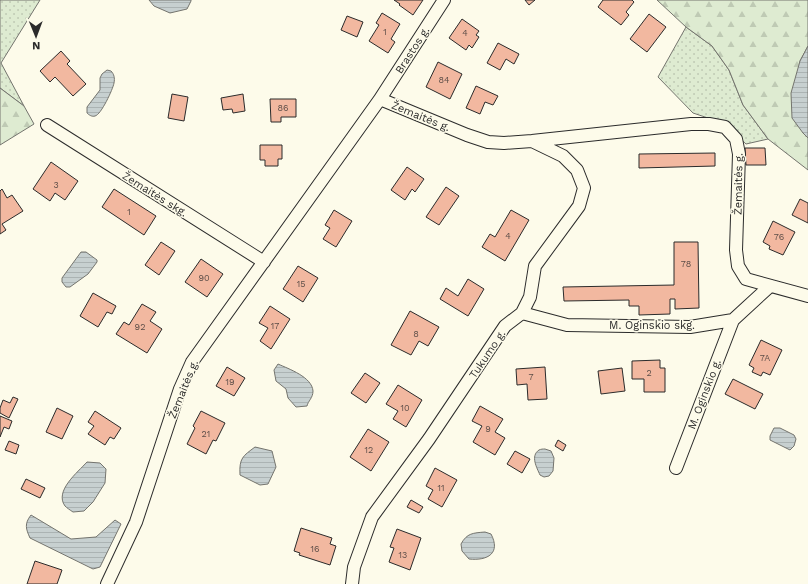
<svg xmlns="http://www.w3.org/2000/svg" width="808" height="584" font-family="'Work Sans',sans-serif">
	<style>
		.grass { fill: url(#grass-dots); stroke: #74746e }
		.forest { fill: url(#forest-firs); stroke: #74746e }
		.water { fill: url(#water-rules); stroke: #74746e }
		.building { fill: #f2b8a0; stroke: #2b2b2b }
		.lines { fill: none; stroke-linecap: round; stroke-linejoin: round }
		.minor-casing { stroke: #2b2b2b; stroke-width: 14 }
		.minor { stroke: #fdfbea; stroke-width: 12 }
		.labels { text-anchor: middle; stroke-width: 3; stroke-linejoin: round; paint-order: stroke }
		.number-label { font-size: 9px; fill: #5d4e48 }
		.street-label { font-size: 11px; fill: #2b2b2b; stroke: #fdfbea }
	</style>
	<defs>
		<pattern id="grass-dots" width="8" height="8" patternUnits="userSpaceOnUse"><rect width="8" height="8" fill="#deebd1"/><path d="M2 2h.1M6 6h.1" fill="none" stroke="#bfcab4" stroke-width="1.8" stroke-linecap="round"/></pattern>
		<pattern id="forest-firs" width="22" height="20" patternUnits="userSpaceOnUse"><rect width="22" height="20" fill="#deebd1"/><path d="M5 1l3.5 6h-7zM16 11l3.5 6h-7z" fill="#bfcab4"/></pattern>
		<pattern id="water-rules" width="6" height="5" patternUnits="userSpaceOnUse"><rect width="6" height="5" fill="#c7d0d0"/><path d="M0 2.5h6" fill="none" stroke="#abb3b3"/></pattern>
	</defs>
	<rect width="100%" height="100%" fill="#fdfbea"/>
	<path class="grass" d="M0,0H40L1,63L24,106L0,88Z
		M686,27L712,46L729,70L743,105L768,139L746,144L723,123L693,113L658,77Z"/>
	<path class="forest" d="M657,0H808V46L800,61L803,133L808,138V170L768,139L743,105L729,70L712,46L686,27Z
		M0,88L24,106L34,124L0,145Z"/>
	<path class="water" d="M149,0H191V1L187,9L170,13L154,6Z
		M808,46V138L803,133L792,118L791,93L800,61Z
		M107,70L111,71C114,74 115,78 114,83C113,89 101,115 95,116C92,117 89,115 87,113V107L100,90V78L102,74Z
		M81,252H86L97,260V262L88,274L70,287H66L62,282V278Z
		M278,364C289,369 312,377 313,391C313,398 308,401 307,406L296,407L288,398L286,389L276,381L274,370Z
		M774,428H780L794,435L796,439L794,446L790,450L770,440V436Z
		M255,447L272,451L276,467L268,484L260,485L240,475C239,458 243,456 255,447Z
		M545,449L551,451L554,458L553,471L549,476L544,477L540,475C537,468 530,456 539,450C541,449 543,449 545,449Z
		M87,462L100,463L106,469L105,483L93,502L84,511L73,512C70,510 67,508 65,506C54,491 78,472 87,462Z
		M31,515L71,539L96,537L115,520L121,524L100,567L93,569L30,538C26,529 24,524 31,515Z
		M485,532L491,534C501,553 488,561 469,559L462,551L461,544C467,533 473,533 485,532Z"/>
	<path class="building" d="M394,0H423L413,15L399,5L400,4Z
		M525,0H535L529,5Z
		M603,0H632L634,2L626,12L629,15L621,25L598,7Z
		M382,13L400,24L391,39L395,42L388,53L369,41L379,25L376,23Z
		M649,14L666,27L647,52L630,39Z
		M347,16L363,22L357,37L341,30Z
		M462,19L479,31L476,35L479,37L472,48L469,45L466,50L449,38Z
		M498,43L519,54L514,64L506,59L500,70L487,63Z
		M61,51L70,61L67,64L86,84L73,96L55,77L50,82L40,71Z
		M438,62L462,74L450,99L426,87Z
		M476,86L498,96L493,105L485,102L480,114L466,108Z
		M172,94L188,97L184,121L168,118Z
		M243,94L245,111L233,113L232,109L223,110L221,98Z
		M270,99H296V117H281V122H271Z
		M260,145H282V159H278V166H265V160H260Z
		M745,148H765L766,165H746Z
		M715,153V166L639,168V154Z
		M51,162L78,181L65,200L55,193L50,201L33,189Z
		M407,167L424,179L415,192L412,189L405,200L391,190Z
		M446,187L459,196L439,225L426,217Z
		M2,189L7,198L12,195L23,211L2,224L6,230L0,234V191Z
		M114,189L156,216L144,235L102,207Z
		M800,199L808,203V223L792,215Z
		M334,210L352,221L336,247L323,239L330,228L325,225Z
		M511,210L529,220L505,261L482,247L490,234L495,237Z
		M773,221L795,232L783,255L769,249L770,246L763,242Z
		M161,242L175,251L159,275L145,265Z
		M674,242H698L699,308L675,309V299H670V314L639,315V306H629V300L564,301L563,287L674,285Z
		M201,259L223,274L207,297L185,282Z
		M298,266L318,278L303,302L283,289Z
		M468,279L484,289L468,316L440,299L446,288L458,296Z
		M93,293L116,306L112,314L107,312L98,327L80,316Z
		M142,304L156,312L150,321L162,329L147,353L116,334L124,322L129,325Z
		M270,306L290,319L271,349L260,341L268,328L259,323Z
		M410,311L439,327L428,346L419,341L411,355L391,345Z
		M761,340L782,350L770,375L763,372L761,376L752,372L754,368L749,365Z
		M660,360V368H665V392H644V379H632V361Z
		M227,367L245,378L234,396L216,386Z
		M545,367L547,399L528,400L527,384L517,385L516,369Z
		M622,368L625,391L601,394L598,371Z
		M365,373L380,383L366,403L351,393Z
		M733,379L763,394L755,409L725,394Z
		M398,385L422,400L406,427L393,419L398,411L386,404Z
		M13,397L18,399L9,418L0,413V408L3,400L10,403Z
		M480,406L503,419L495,432L505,438L495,455L473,442L482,426L472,421Z
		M57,408L73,416L62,439L46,432Z
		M95,411L121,428L114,439L110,437L105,445L88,434L94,426L88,422Z
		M201,411L225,423L216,441L213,440L206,454L187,444L195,428L193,426Z
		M0,416L12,421L9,429L4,427L0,437Z
		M368,429L389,442L371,471L350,457Z
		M558,440L566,445L563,451L555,446Z
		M9,441L19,445L16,454L5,450Z
		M515,451L530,459L522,473L507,464Z
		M435,468L457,480L442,507L428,499L433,490L426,486Z
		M26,479L45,488L40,498L21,489Z
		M411,500L423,507L419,513L407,507Z
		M301,528L332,538L330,544L336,546L330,565L299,555L300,553L294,551Z
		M397,529L421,538L410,570L389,562L394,548L390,547Z
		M35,561L62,570L57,584H27Z"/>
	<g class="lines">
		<g class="minor-casing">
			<path id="minor" d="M380,99L444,0
				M47,125L264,262
				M522,313L567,325L690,327L733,320L770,286
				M676,468L733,320
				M107,584L136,522L180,389L192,362L380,99L467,135L488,142L504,143L532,141L691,124H709L725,127L736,139L739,154L736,250L738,266L746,279L808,296
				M352,584L354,567L372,517L429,439L505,326L522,313L530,297L535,266L579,206L584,188L577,170L563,156L532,141"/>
		</g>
		<use href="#minor" class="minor"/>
	</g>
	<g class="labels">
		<g class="number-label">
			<text x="385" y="35">1</text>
			<text x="465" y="36">4</text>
			<text x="444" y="83">84</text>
			<text x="283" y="111">86</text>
			<text x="56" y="188">3</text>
			<text x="129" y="215">1</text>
			<text x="508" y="239">4</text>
			<text x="779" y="240">76</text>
			<text x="686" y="267">78</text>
			<text x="204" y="281">90</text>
			<text x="301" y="287">15</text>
			<text x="275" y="329">17</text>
			<text x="140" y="330">92</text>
			<text x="416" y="337">8</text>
			<text x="765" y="361">7A</text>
			<text x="649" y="376">2</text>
			<text x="531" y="380">7</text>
			<text x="230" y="385">19</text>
			<text x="405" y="411">10</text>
			<text x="488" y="432">9</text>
			<text x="206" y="437">21</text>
			<text x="369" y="453">12</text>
			<text x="441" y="491">11</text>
			<text x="315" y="552">16</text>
			<text x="403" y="558">13</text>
		</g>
		<g class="street-label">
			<text transform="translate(412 50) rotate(-57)" y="4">Brastos g.</text>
			<text transform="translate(421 116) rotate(22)" y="4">Žemaitės g.</text>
			<text transform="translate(738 184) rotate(-89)" y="4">Žemaitės g.</text>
			<text transform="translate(155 194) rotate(32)" y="4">Žemaitės skg.</text>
			<text x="652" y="329">M. Oginskio skg.</text>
			<text transform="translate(487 354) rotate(-56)" y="4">Tukumo g.</text>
			<text transform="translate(183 389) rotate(-68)" y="4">Žemaitės g.</text>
			<text transform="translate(704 394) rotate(-69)" y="4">M. Oginskio g.</text>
		</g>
	</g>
	<g transform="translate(36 36) rotate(179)" stroke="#fdfbea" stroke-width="3" paint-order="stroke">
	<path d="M0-3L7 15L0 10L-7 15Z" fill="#2b2b2b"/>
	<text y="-6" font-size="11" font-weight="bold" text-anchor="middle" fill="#2b2b2b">N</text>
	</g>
</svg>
